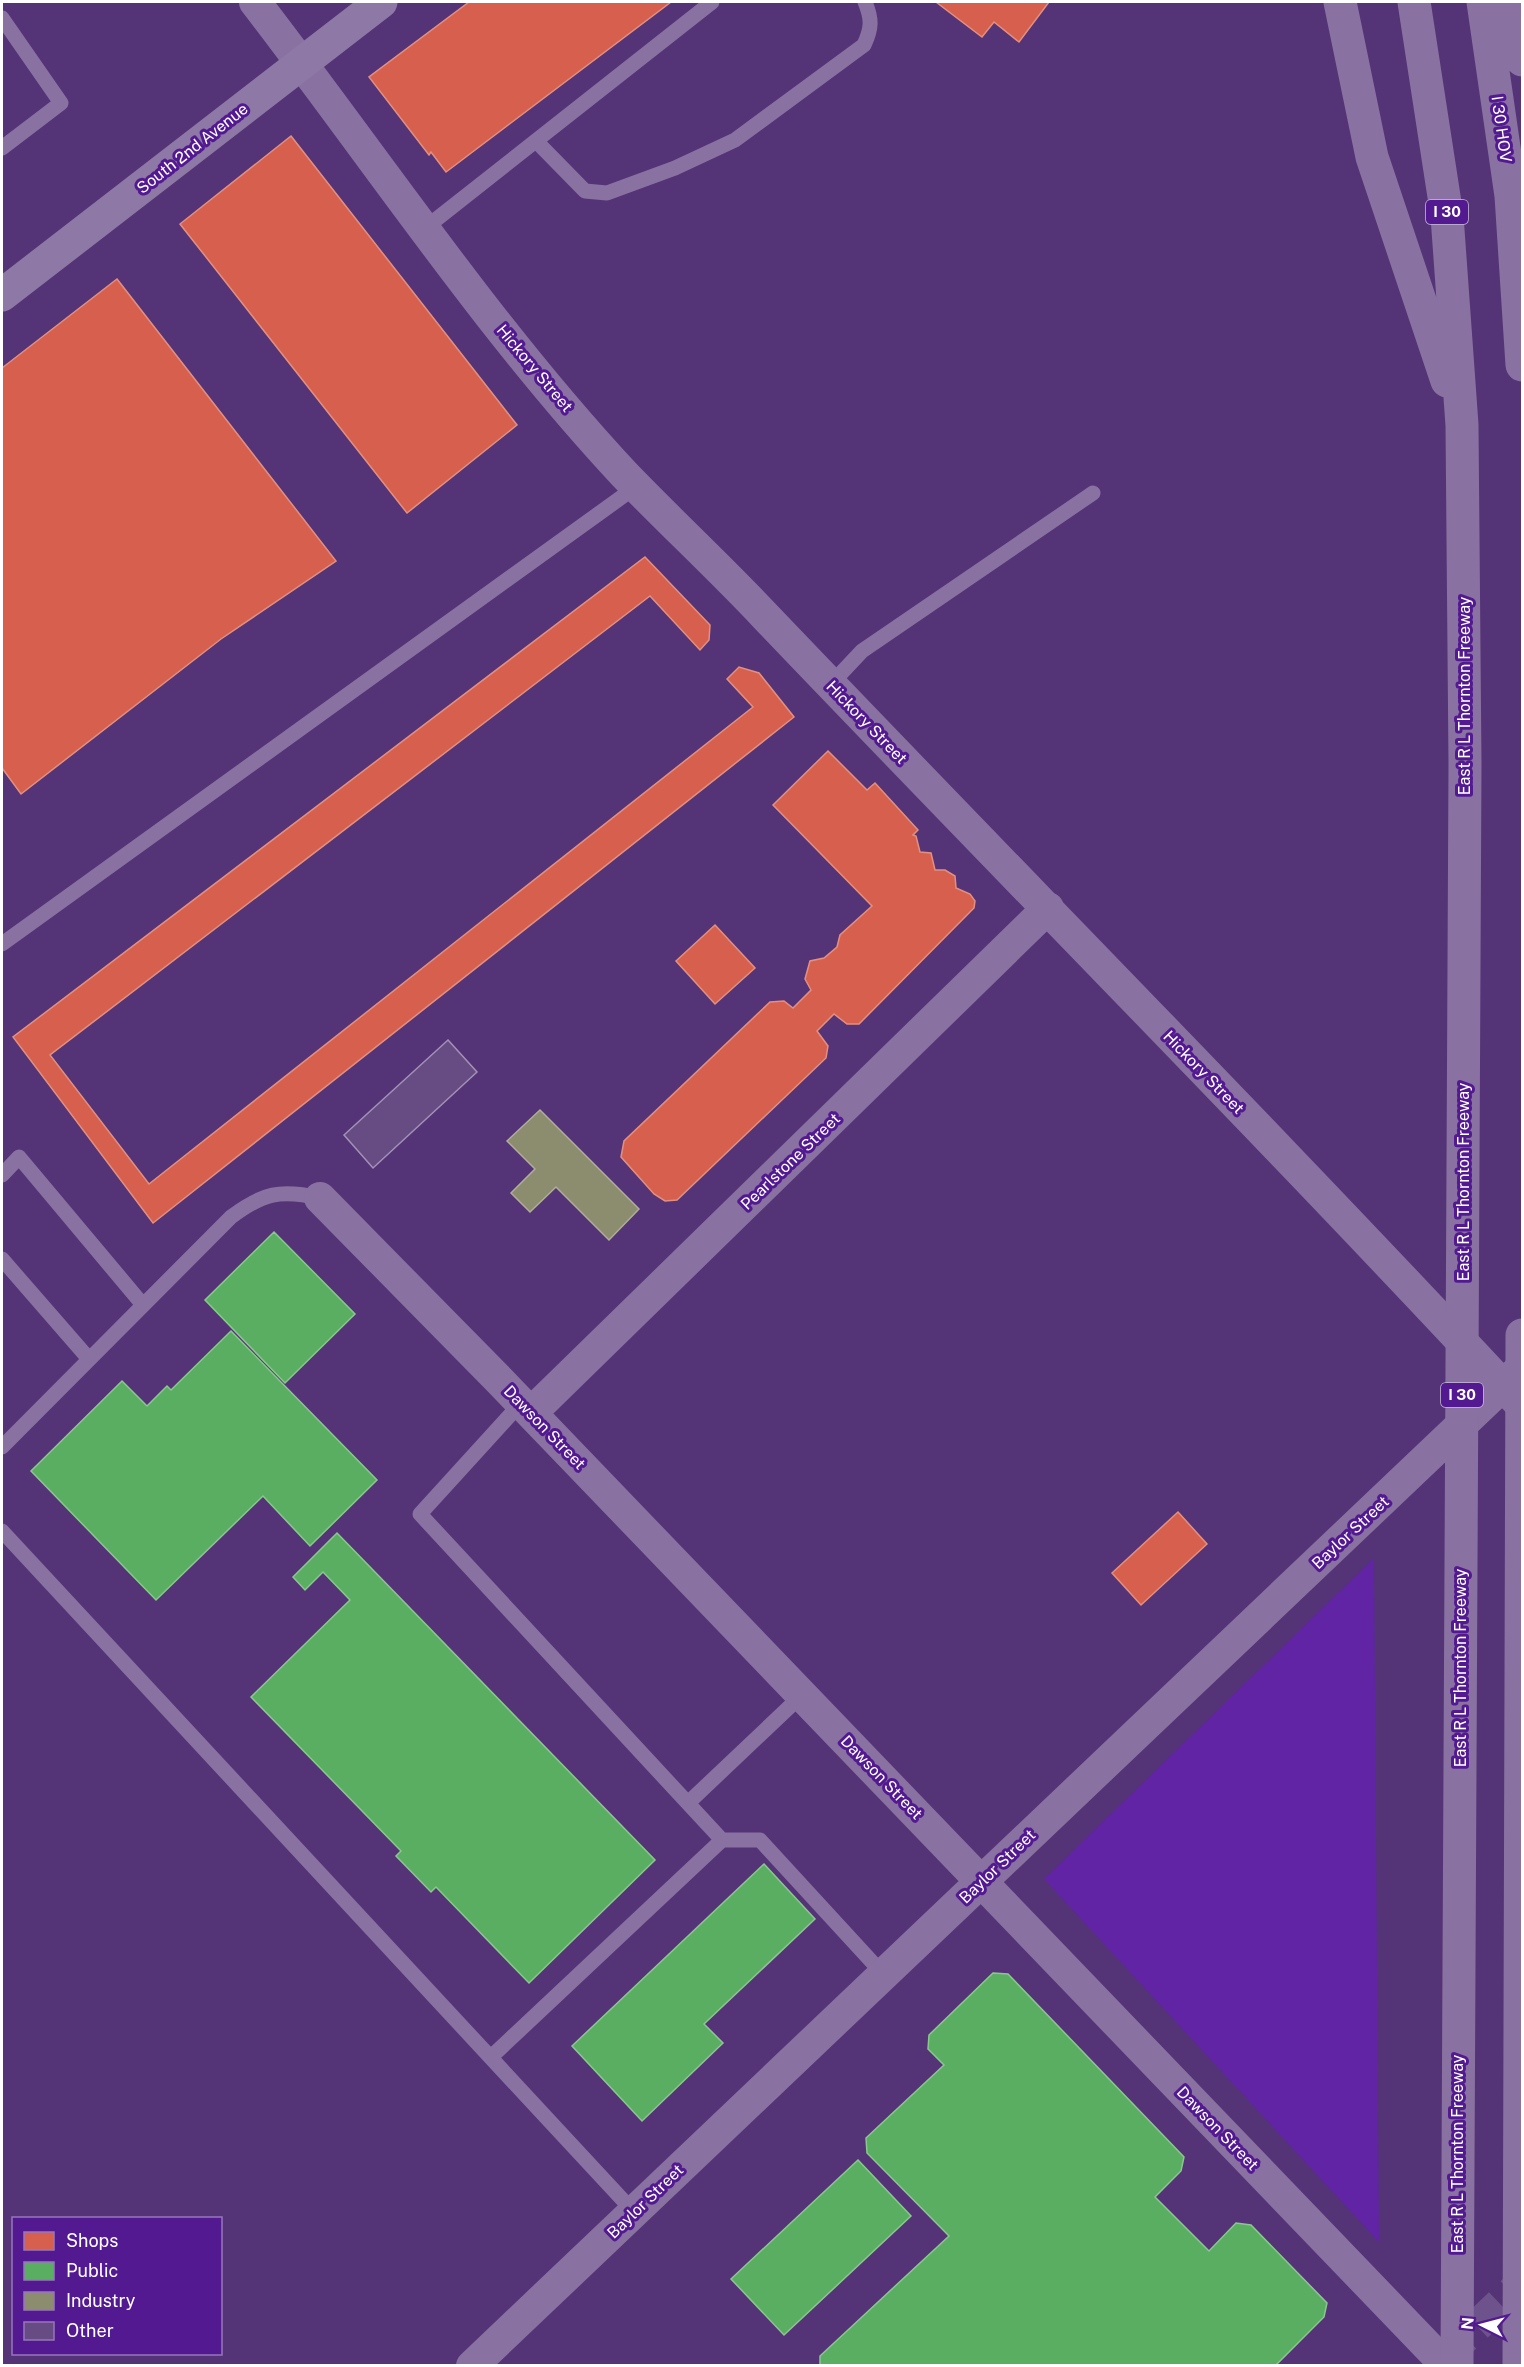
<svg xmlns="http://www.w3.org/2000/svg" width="1524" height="2367" font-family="'Public Sans',sans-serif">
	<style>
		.green { fill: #6024a4 }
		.shops { fill: #d6604d; stroke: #e29082; stroke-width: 1.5 }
		.public { fill: #5aae61; stroke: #8cc690; stroke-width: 1.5 }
		.industry { fill: #8c8c6e; stroke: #aeae9a; stroke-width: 1.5 }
		.building { fill: #664c82; stroke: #a391b7; stroke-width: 1.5 }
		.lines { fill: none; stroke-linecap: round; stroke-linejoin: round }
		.minor-tunnel { stroke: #6e528b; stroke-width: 32; stroke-dasharray: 32 16; stroke-linecap: butt }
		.service { stroke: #8971a1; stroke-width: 15 }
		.minor { stroke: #8971a1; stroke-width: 32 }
		.secondary { stroke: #8e78a5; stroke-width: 33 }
		.motorway { stroke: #8972a1; stroke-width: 33 }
		.labels { text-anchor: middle; stroke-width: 6; stroke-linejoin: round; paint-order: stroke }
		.shield { fill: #531991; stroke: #cbbade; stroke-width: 1.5 }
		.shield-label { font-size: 15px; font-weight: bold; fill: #fff }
		.street-label { font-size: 16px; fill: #fff; stroke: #531991 }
	</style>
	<rect width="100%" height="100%" fill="#543476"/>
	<path class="green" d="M1374,1558L1379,2242L1044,1879Z"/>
	<path class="shops" d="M469,2H671L446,172L431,152L429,155L369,77Z
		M936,2H1049L1019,42L994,22L982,37Z
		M291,136L517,425L407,513L180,224Z
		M117,279L336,561L221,639L21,794L2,768V368Z
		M645,557L710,625L709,640L700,650L650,596L50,1055L149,1184L753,707L727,679L739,667L759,673L794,717L153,1223L13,1037Z
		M828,751L867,790L875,783L918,830L913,835L916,836L920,852L931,853L935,870H945L955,876L956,888L970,894L975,901L974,908L859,1024H847L834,1014L817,1031L828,1046L826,1058L677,1200L665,1201L654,1194L621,1157L624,1141L770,1002L784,1001L793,1008L811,990L805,979L810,961L824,958L837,947L840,935L872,906L773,805Z
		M715,925L755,968L715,1004L676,961Z
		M1178,1512L1207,1544L1141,1605L1112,1573Z"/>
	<path class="public" d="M274,1232L355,1314L285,1383L205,1300Z
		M231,1331L377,1480L310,1546L263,1496L156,1600L31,1471L122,1381L147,1406L167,1386L171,1390Z
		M337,1533L655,1860L529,1983L436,1887L431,1892L396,1856L401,1851L251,1697L350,1600L323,1572L305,1590L293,1577Z
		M764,1864L815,1919L704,2024L723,2043L642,2121L572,2046Z
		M993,1973L1008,1974L1184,2157L1181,2171L1155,2197L1209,2251L1236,2223L1251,2225L1327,2303L1324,2317L1275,2366H820V2356L949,2236L867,2153L866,2138L944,2065L928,2049L929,2035Z
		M858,2160L911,2216L784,2335L731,2279Z"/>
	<path class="industry" d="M540,1110L639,1209L609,1240L556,1187L530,1212L511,1193L535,1169L507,1141Z"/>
	<path class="building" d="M448,1040L477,1072L373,1168L344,1135Z"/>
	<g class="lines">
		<path class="minor-tunnel" d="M1442,2359L1522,2283"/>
		<path class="service" d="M2,18L61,103L2,148
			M536,141L585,191L607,193L675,168L735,140L864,45C872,28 872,19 865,2
			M424,229L712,2
			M830,685L862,651L1093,493
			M2,944L637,486
			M2,1175L19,1157L143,1305
			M2,1259L89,1359
			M2,1447L231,1217C263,1193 280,1189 320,1198
			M2,1531L634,2212
			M688,1803L802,1695
			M722,1840H760L884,1975
			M491,2057L722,1840L420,1514L521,1403"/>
		<path class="minor" d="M255,2C376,159 488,328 624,474C670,522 719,567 765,616C1017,880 1274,1139 1522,1406
			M320,1198L499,1380L1441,2360
			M531,1413L1048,908
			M472,2366L1517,1372"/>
		<path class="secondary" d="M2,295L381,2"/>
		<path class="motorway" d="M1340,2L1372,157L1447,381
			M1414,2L1447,216L1462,425L1465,764L1457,2366
			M1483,2L1511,196L1522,365
			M1513,2L1522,60
			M1519,2366L1522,1335"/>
	</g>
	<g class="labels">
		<g class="shield">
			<rect x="1426" y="200" width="42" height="24" rx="4.5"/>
			<rect x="1441" y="1383" width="42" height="24" rx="4.5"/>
		</g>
		<g class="shield-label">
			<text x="1447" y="217">I 30</text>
			<text x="1462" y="1400">I 30</text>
		</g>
		<g class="street-label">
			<text transform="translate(1502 129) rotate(82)" y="6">I 30 HOV</text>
			<text transform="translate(192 148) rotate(-38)" y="6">South 2nd Avenue</text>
			<text transform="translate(535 368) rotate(50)" y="6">Hickory Street</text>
			<text transform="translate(1464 696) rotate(-90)" y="6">East R L Thornton Freeway</text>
			<text transform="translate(867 722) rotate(46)" y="6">Hickory Street</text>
			<text transform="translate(1204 1072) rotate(46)" y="6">Hickory Street</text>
			<text transform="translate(790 1161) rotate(-44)" y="6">Pearlstone Street</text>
			<text transform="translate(1463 1182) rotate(-90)" y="6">East R L Thornton Freeway</text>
			<text transform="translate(545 1427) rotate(46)" y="6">Dawson Street</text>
			<text transform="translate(1350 1532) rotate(-43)" y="6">Baylor Street</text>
			<text transform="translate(1460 1668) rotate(-90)" y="6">East R L Thornton Freeway</text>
			<text transform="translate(882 1777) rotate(46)" y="6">Dawson Street</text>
			<text transform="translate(997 1866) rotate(-44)" y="6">Baylor Street</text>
			<text transform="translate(1218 2128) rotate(46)" y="6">Dawson Street</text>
			<text transform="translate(1457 2154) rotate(-90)" y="6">East R L Thornton Freeway</text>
			<text transform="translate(645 2201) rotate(-44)" y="6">Baylor Street</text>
		</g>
	</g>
	<rect width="1524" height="2367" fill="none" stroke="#ffffff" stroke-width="6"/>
	<rect x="12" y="2217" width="210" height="138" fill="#531991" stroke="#9875bd" stroke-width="1.5"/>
	<rect x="24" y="2232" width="30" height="18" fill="#d6604d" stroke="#9875bd" stroke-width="1.5"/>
	<text x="66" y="2247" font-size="18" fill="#ffffff">Shops</text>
	<rect x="24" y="2262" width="30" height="18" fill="#5aae61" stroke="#9875bd" stroke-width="1.5"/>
	<text x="66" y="2277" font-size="18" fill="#ffffff">Public</text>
	<rect x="24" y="2292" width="30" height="18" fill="#8c8c6e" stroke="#9875bd" stroke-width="1.5"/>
	<text x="66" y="2307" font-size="18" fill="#ffffff">Industry</text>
	<rect x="24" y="2322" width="30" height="18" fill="#664c82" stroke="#9875bd" stroke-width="1.5"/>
	<text x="66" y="2337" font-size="18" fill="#ffffff">Other</text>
	<g transform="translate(1482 2325) rotate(276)" stroke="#531991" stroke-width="4.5" paint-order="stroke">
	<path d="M0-4.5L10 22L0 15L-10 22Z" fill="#ffffff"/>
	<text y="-9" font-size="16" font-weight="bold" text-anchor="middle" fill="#ffffff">N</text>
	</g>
</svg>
